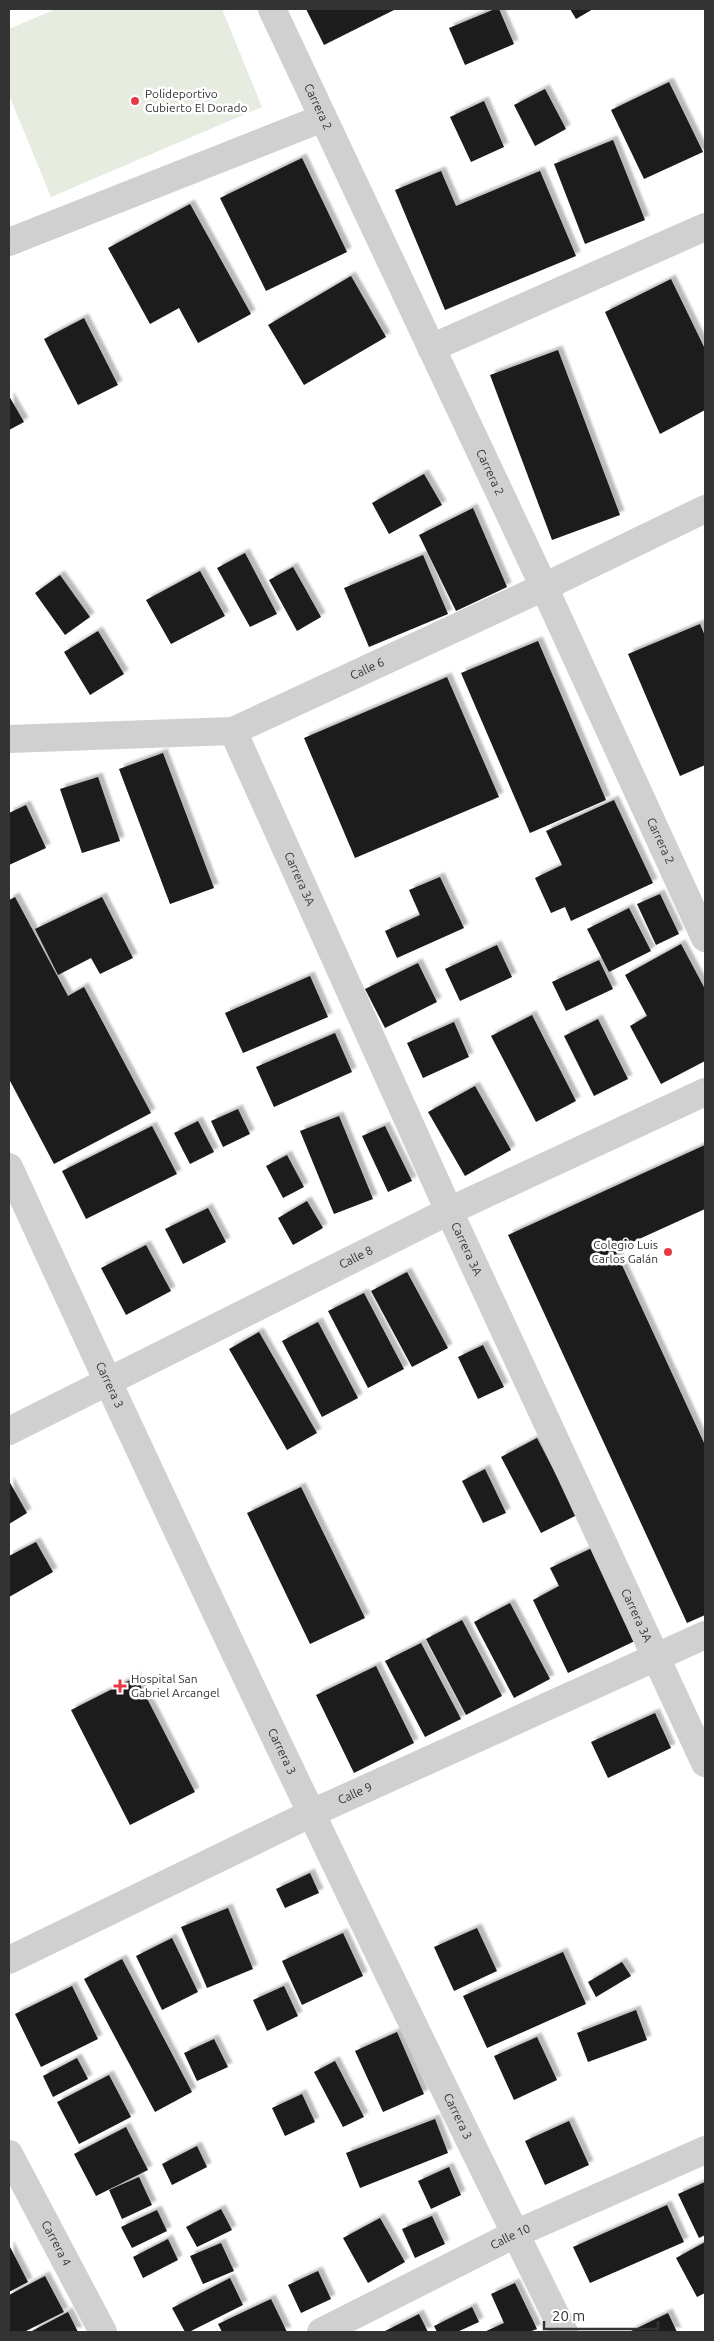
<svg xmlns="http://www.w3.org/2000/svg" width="714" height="2341" font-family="Ubuntu,sans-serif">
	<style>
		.green { fill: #e6ecdf }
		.building { fill: #1a1a1a; filter: url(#shadow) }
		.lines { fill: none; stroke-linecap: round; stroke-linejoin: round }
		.minor { stroke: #d0d0d0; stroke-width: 28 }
		.poi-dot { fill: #e63946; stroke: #fff; stroke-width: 2 }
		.labels { text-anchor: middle; stroke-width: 5; stroke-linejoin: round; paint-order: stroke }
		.poi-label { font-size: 12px; fill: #333; stroke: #fff; text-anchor: start }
		.street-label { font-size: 12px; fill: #333; stroke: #fff }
	</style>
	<defs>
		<filter id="shadow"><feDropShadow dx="4.5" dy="-4.5" stdDeviation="1" flood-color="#0004"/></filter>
	</defs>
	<rect width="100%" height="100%" fill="#fff"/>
	<path class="green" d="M56,9H222L262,107L51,197L9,95V29Z"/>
	<path class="building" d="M306,9H396L324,45Z
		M495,9H499L514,44L465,65L449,28Z
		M570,9H593L576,19Z
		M669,82L703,152L644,179L611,110Z
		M545,89L566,129L535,146L514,105Z
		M484,101L504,147L471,162L450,117Z
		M613,140L645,220L585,244L554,164Z
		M302,158L347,252L266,291L220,198Z
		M441,171L456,206L540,171L576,256L445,310L395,190Z
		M190,204L251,314L198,343L179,308L150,324L108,248Z
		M351,276L386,337L304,385L268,325Z
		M671,279L705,349V410L660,434L605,312Z
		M84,318L118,385L78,405L44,339Z
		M558,350L620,515L552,540L490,375Z
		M9,396L24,422L9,430Z
		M424,474L442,505L389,534L372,503Z
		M473,508L507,587L456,611L419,535Z
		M245,553L277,614L250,627L217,568Z
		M423,555L448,614L369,647L344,588Z
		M293,567L321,617L297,631L269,580Z
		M200,571L225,616L171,644L146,600Z
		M60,575L90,617L65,635L35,593Z
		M700,624L705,636V765L680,776L628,654Z
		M98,631L124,674L90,695L64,652Z
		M538,641L606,800L530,833L461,673Z
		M447,677L499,797L355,858L304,738Z
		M163,753L214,888L170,904L119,769Z
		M98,777L120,841L82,853L60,789Z
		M614,800L653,883L571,921L565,907L551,913L535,878L562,865L546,831Z
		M26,805L46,848L9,865V813Z
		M440,877L464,928L397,958L385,931L420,915L409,890Z
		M660,894L679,934L656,945L637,904Z
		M15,897L68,996L84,987L151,1113L54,1164L9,1079V900Z
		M102,897L133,958L100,974L91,958L58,975L35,929Z
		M629,908L651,951L609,972L587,929Z
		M681,944L705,989V1061L661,1084L630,1026L647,1016L625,975Z
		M497,945L512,977L460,1001L445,969Z
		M599,960L613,989L566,1011L552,982Z
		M418,963L437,1002L385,1028L365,989Z
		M310,976L328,1017L243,1053L225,1013Z
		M532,1015L576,1101L536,1122L491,1036Z
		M598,1019L628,1079L594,1096L564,1036Z
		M454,1022L469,1057L423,1078L407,1043Z
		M335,1033L352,1072L274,1107L256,1067Z
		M475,1086L511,1150L465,1176L428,1112Z
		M238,1109L250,1134L223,1147L211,1121Z
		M339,1116L373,1199L334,1214L300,1131Z
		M198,1121L214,1152L190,1164L174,1133Z
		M152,1126L177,1174L86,1219L62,1171Z
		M385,1126L412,1181L388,1192L362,1136Z
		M705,1145V1209L615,1250L705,1445V1615L687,1623L508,1235Z
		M287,1155L304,1187L283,1198L266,1166Z
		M307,1201L323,1228L293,1245L278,1218Z
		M208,1208L226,1242L183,1264L165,1229Z
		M146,1245L171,1291L126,1315L101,1268Z
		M407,1272L448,1348L412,1367L371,1291Z
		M364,1293L404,1369L368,1388L328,1311Z
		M318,1322L358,1398L322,1417L282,1341Z
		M259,1332L317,1433L287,1450L229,1349Z
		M483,1345L504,1387L478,1399L458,1357Z
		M537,1438L577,1515L541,1533L501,1457Z
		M485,1469L506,1513L483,1523L462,1481Z
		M9,1481L27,1513L9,1524Z
		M301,1487L365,1618L310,1644L247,1513Z
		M36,1542L53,1572L9,1597V1556Z
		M594,1547L639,1639L568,1673L533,1600L559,1586L550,1568Z
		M510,1603L550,1679L514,1698L474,1622Z
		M462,1620L502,1696L466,1715L426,1639Z
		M421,1643L461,1719L425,1737L385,1661Z
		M376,1666L414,1743L354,1773L316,1695Z
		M136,1677L195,1792L130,1825L71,1710Z
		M655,1713L671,1748L608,1778L591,1742Z
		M310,1873L319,1893L285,1908L276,1889Z
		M228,1908L253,1969L207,1988L181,1927Z
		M477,1928L497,1971L454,1991L434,1947Z
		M343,1933L363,1976L302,2005L282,1961Z
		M172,1938L198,1992L162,2010L136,1956Z
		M563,1952L586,2004L487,2048L463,1996Z
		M122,1959L192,2092L155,2112L84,1979Z
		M622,1962L631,1976L596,1997L588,1982Z
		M72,1986L98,2039L41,2067L15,2014Z
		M284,1986L298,2016L267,2031L253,2000Z
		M636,2010L647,2040L588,2062L577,2033Z
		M397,2032L424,2094L383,2112L355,2051Z
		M537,2037L557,2080L514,2100L494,2056Z
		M214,2039L228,2067L197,2081L184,2053Z
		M77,2058L88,2079L53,2097L43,2076Z
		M335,2061L364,2117L343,2127L314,2072Z
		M109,2075L131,2117L79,2144L57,2102Z
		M302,2094L315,2122L285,2136L272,2108Z
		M435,2119L448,2153L360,2188L346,2153Z
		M569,2121L589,2165L545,2185L525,2141Z
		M126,2127L148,2170L96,2196L74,2154Z
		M197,2146L207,2167L172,2185L162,2164Z
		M449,2167L461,2195L431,2209L418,2181Z
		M139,2177L152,2205L122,2219L109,2190Z
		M705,2182V2235L699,2238L678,2194Z
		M667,2205L684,2242L590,2283L573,2247Z
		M221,2209L232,2230L197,2247L186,2227Z
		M157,2210L167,2231L132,2248L121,2227Z
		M432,2216L445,2244L415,2258L402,2229Z
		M380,2218L405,2262L368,2283L343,2238Z
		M168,2239L178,2260L143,2278L133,2257Z
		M705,2242V2293L697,2297L676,2258Z
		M221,2243L234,2271L203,2284L190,2256Z
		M9,2245L28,2282L9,2292Z
		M318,2271L331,2299L301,2313L288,2285Z
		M45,2276L64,2312L24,2332H9V2295Z
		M230,2278L243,2305L189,2332H185L172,2308Z
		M515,2283L537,2329L529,2332H484L504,2323L491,2294Z
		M271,2299L287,2332H222L218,2324Z
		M472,2307L479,2322L457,2332H437L434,2326Z
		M68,2312L78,2332H30Z
		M668,2313L677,2332H629Z
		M419,2314L428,2332H383Z"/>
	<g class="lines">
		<g class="minor">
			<path id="s1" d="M272,9L544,587L705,938"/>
			<path d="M9,242L323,118"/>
			<path d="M431,348L705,227"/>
			<path id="s2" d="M233,731L449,1211L705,1763"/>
			<path id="s3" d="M9,739L233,731L544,587L705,509"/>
			<path id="s4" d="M9,1167C188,1558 373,1947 564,2332"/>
			<path id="s5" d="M9,1431L449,1211L705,1092"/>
			<path id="s6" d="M9,1960L312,1813L705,1635"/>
			<path id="s7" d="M9,2154L103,2332"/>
			<path id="s8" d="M321,2332L515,2234L705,2150"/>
		</g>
	</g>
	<g class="poi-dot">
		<circle cx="135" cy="101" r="5"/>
		<circle cx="668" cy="1252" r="5"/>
		<path d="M117.5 1678.5h5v5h5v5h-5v5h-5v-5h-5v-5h5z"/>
	</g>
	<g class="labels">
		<g class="poi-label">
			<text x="145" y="98">Polideportivo<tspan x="145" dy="14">Cubierto El Dorado</tspan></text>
			<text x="658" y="1249" text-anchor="end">Colegio Luis<tspan x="658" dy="14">Carlos Galán</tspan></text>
			<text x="131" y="1683">Hospital San<tspan x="131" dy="14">Gabriel Arcangel</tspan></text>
		</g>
		<g class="street-label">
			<text dy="4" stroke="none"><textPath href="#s1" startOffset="108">Carrera 2</textPath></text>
			<text dy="4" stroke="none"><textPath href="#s1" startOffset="512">Carrera 2</textPath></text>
			<text dy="4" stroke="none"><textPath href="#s3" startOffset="372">Calle 6</textPath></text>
			<text dy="4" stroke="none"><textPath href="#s1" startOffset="918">Carrera 2</textPath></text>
			<text dy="4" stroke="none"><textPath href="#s2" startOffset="162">Carrera 3A</textPath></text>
			<text dy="4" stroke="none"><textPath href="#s2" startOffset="568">Carrera 3A</textPath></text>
			<text dy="4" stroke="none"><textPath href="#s5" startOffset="388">Calle 8</textPath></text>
			<text dy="4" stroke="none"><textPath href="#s4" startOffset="240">Carrera 3</textPath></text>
			<text dy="4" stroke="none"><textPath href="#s2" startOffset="972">Carrera 3A</textPath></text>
			<text dy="4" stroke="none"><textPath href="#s4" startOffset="645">Carrera 3</textPath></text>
			<text dy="4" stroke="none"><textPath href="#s6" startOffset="384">Calle 9</textPath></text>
			<text dy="4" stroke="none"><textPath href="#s4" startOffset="1050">Carrera 3</textPath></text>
			<text dy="4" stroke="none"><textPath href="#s8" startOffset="212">Calle 10</textPath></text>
			<text dy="4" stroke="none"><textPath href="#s7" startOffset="101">Carrera 4</textPath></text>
		</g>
	</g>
	<rect width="714" height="2341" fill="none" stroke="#333333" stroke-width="20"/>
	<path d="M544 2321v8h114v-8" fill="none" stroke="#333333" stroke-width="2.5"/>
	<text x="552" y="2321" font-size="15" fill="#333333" stroke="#ffffff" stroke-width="4" paint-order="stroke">20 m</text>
</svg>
